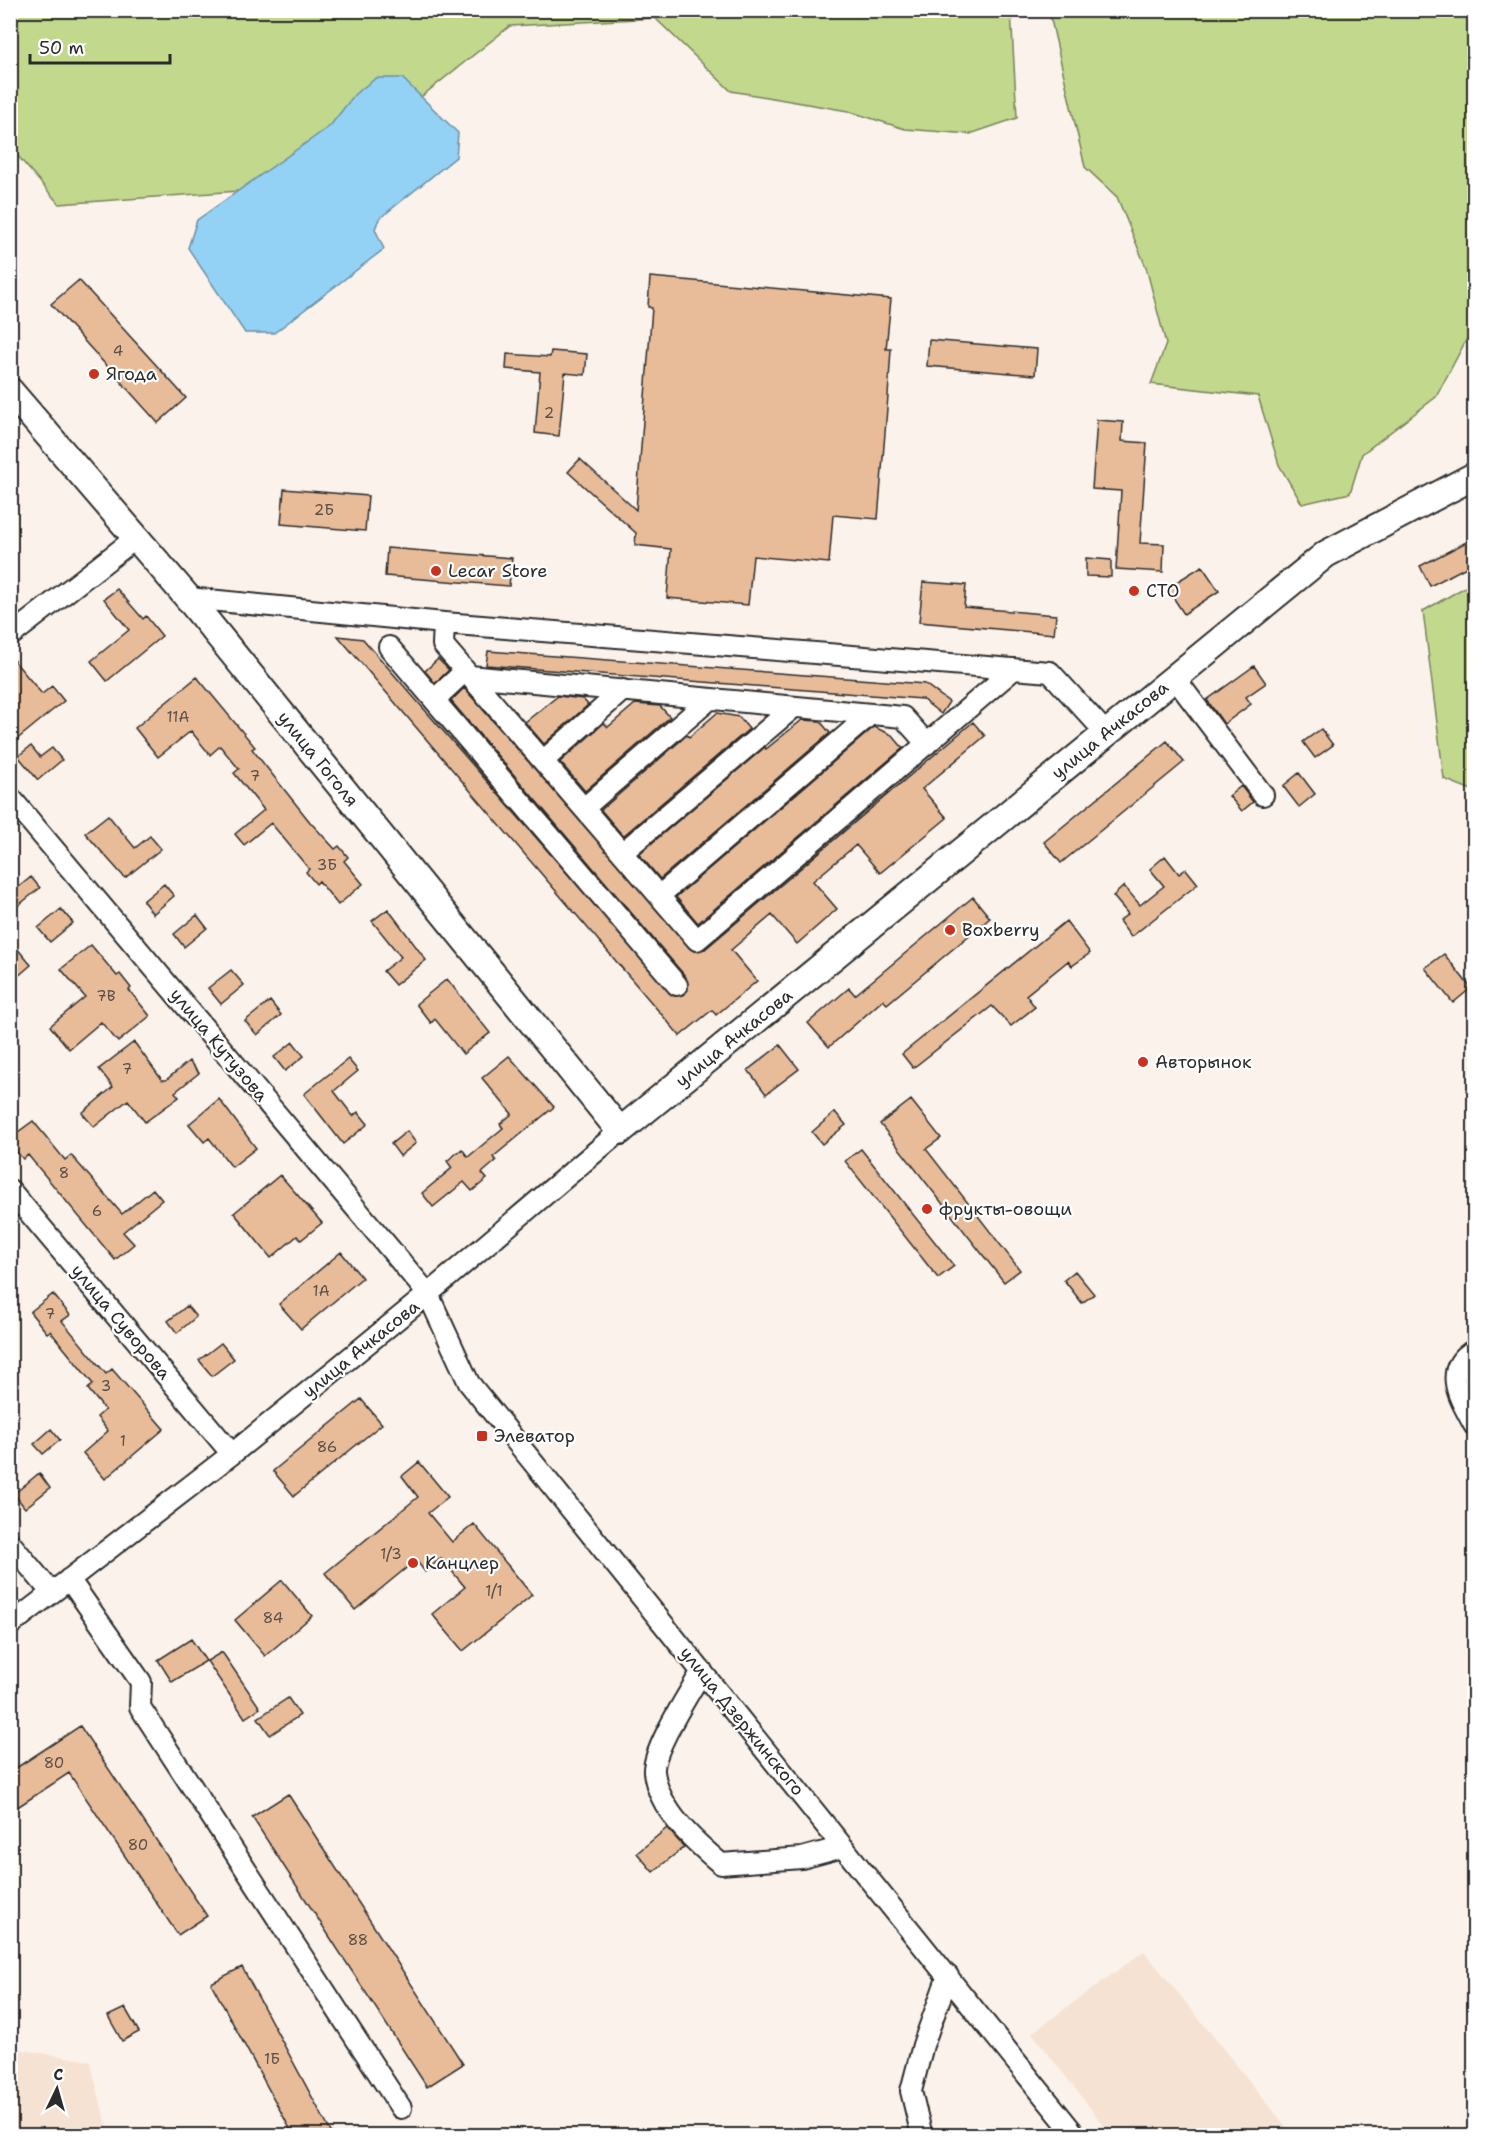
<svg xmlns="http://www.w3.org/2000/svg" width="1485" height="2146" font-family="'Shantell Sans',sans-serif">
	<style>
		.built { fill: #f6e2d2 }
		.green { fill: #c2d88d; stroke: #76825c; stroke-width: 1.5 }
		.water { fill: #94d2f5; stroke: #6a8fa4; stroke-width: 1.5 }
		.building { fill: #e9bc99; stroke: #2b2b2b; stroke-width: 1.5 }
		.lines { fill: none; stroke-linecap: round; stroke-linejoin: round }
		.minor-casing { stroke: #2b2b2b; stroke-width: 24 }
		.major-casing { stroke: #2b2b2b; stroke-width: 30 }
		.minor { stroke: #fff; stroke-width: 20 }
		.major { stroke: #fff; stroke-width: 26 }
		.poi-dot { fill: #c8321e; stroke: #fff; stroke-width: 2 }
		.labels { text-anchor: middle; stroke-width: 4.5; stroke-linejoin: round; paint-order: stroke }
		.number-label { font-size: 15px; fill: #5a4f46 }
		.poi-label { font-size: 18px; fill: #2b2b2b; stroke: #fff; text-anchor: start }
		.street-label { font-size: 18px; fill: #2b2b2b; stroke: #fff }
	</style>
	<rect width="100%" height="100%" fill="#fbf2eb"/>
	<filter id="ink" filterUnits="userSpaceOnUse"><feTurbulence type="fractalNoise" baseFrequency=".0167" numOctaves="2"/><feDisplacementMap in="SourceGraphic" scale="12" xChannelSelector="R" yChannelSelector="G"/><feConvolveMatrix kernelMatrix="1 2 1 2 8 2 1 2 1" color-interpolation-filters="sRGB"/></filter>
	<g filter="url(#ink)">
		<path class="built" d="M1144,1951L1293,2135H1111L1032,2033Z
			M11,2048L90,2061L109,2135H11Z"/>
		<path class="green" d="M10,11H1011L1017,118L970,134L905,129L848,111L731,91L655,18L510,26L309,186L59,204L11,148Z
			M1049,11H1474V325L1436,397L1362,454L1350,493L1302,504L1279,465L1258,396L1151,384L1166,344L1146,267L1117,197L1085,167Z
			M1474,582V791L1444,779L1423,611Z"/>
		<path class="water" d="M376,78H402L458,133L456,157L379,219L375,229L384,249L274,333H245L188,248L197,220L330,126L355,94Z"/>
		<path class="building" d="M650,277L891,299L886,349H891L888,396L878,519L833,515L829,563L753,556L748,605L667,598L671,549L635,545L636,533L568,472L580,459L636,510L652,308L648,307Z
			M79,280L186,398L158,423L51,304Z
			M929,340L1037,349L1035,375L927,366Z
			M551,351L587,354L585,375L565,373L559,436L535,433L540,372L506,369L507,354L550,357Z
			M1097,420L1123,422L1122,441L1147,443L1140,543L1164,544L1163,572L1116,569L1121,491L1092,489Z
			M284,489L368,496L365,531L281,524Z
			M1474,538V563L1430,586L1420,566Z
			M387,548L512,558L509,586L385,576Z
			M1086,558L1111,560V577L1086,576Z
			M1202,566L1219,591L1184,614L1167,588Z
			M923,582L966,585L964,607L1056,615L1054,634L919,622Z
			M117,589L143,619L146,616L162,636L107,681L91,661L129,630L104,599Z
			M338,636L363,639L674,996L684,994L688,990L686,977L451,701L464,688L694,951L705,949L973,722L985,736L922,789L947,818L880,873L856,845L813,881L837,909L797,944L772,915L731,950L757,981L716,1015L712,1010L680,1036Z
			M488,651L925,684L949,702L941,714L922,699L486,665Z
			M10,656L42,694L52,686L64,701L10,745Z
			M438,659L449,670L435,683L425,671Z
			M1254,666L1266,683L1246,697L1251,704L1224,724L1207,700Z
			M197,677L255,747L252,749L310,822L335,849L339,846L348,857L344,861L363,884L338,905L319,881L316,884L306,872L309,869L271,823L244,845L235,834L264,810L234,773L239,769L220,746L210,755L191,731L158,757L135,728Z
			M558,696L583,699L588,705L544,744L525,722Z
			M635,704L660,706L670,717L585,791L560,762L604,723L608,727Z
			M717,713L739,717L749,729L623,836L601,810L687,735L689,737Z
			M802,720L820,721L830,733L660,879L639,854L765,747L766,749Z
			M874,727L892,735L903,748L698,923L676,897Z
			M1321,729L1333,745L1315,758L1303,742Z
			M1167,741L1184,762L1061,863L1044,842Z
			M31,746L40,757L52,748L62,760L38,780L18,756Z
			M1299,773L1315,794L1299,807L1283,786Z
			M1241,786L1253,802L1242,811L1229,796Z
			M108,815L135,848L150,836L161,849L125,878L85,833Z
			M1165,856L1179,874L1186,869L1198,884L1131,937L1119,921L1128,914L1113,896L1124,886L1140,905L1164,886L1150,869Z
			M31,877L40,888L10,912V894Z
			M164,884L174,896L153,914L143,901Z
			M973,897L990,918L887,1004L883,1000L829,1047L808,1023L849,988L855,995Z
			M61,909L73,923L50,942L38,928Z
			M388,909L426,960L395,985L383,971L401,957L372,921Z
			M197,915L207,928L184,947L174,934Z
			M1066,921L1090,953L1072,966L1068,961L1026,995L1035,1007L1011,1026L992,1006L913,1068L902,1054Z
			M10,940L31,965L17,977L10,969Z
			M91,945L117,976L120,974L131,988L129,990L150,1016L118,1042L101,1022L69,1049L50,1026L85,997L61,969Z
			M1444,954L1471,988L1453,1003L1425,968Z
			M231,970L244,985L221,1004L208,988Z
			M447,979L490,1033L463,1054L435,1019L431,1023L416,1004Z
			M270,1001L281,1015L257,1035L245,1021Z
			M134,1042L162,1080H166L189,1061L199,1073L175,1092L179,1097L145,1122L128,1100L94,1127L82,1113L113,1087L99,1069Z
			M293,1042L304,1056L285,1071L274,1057Z
			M780,1045L799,1069L766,1094L748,1070Z
			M509,1056L554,1107L493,1157L496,1161L482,1173L487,1179L472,1191L464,1182L433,1207L422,1193L452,1168L447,1161L462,1149L468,1157L503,1128L500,1124L512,1114L482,1078Z
			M348,1059L358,1071L334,1091L353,1116L358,1112L368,1124L343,1144L304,1094Z
			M219,1099L256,1148L232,1167L209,1138L204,1142L189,1124Z
			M911,1100L941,1138L926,1149L1020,1270L1004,1282L880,1124Z
			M835,1112L846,1125L822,1144L812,1132Z
			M33,1121L65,1160L71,1155L122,1214L153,1189L162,1200L123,1232L134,1244L115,1260L28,1155L23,1159L10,1144V1138Z
			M407,1131L416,1143L400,1156L391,1144Z
			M861,1149L954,1266L938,1278L845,1161Z
			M280,1175L322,1223L301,1240L297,1236L271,1258L234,1213Z
			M341,1252L362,1278L301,1329L279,1304Z
			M1075,1271L1094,1294L1082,1303L1064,1280Z
			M53,1294L70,1315L62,1321L106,1374L112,1369L164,1429L105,1479L83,1453L108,1431L97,1417L105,1410L88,1389L93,1384L50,1331L47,1333L30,1312Z
			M187,1306L196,1317L177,1333L168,1321Z
			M221,1343L234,1359L212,1376L199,1360Z
			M361,1399L382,1424L294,1496L273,1471Z
			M51,1429L60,1440L43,1454L34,1444Z
			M419,1462L448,1497L428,1513L452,1542L474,1524L532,1595L463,1651L432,1614L465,1587L441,1558L425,1572L416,1560L355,1610L325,1573L418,1497L402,1476Z
			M39,1473L50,1488L25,1508L14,1494Z
			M282,1580L312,1616L265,1656L235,1620Z
			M191,1639L206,1661L172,1682L158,1660Z
			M222,1652L260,1708L245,1718L207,1661Z
			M288,1698L300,1715L270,1735L258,1718Z
			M80,1726L207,1916L178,1935L69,1773L10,1812V1772Z
			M288,1794L463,2064L427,2087L252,1817Z
			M667,1828L684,1847L653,1872L637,1853Z
			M242,1967L333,2136H294L211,1983Z
			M125,2008L139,2032L122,2041L108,2016Z"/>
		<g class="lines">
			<g class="minor-casing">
				<path id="minor" d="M188,598L444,623L1050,672L1106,733
					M444,623L443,645L697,940L1014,669
					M10,636L137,537
					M389,647L677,985
					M470,676L903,717L927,744
					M1174,677L1263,795
					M434,700L465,671
					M543,761L623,690
					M10,797L428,1294L469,1383L1076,2136
					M584,808L710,699
					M622,853L794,707
					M659,896L871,714
					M10,1190L232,1454
					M1474,1350C1440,1370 1461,1400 1474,1425
					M10,1543L51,1592
					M69,1579L141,1682L140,1707L401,2108
					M10,1625L232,1454L428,1294L620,1131
					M702,1671C690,1692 652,1750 654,1772C659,1811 694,1841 721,1864L802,1858L843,1847
					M922,2136L911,2091L923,2045L948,1976"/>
			</g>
			<g class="major-casing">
				<path id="major" d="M10,391L188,598L620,1131L1326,554L1474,476"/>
			</g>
			<use href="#minor" class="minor"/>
			<use href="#major" class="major"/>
		</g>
	</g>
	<g class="poi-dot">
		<circle cx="94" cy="374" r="6"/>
		<circle cx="436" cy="571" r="6"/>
		<circle cx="1134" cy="591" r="6"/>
		<circle cx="950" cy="930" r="6"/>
		<circle cx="1143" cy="1062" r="6"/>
		<circle cx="927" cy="1209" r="6"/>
		<rect x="476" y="1430" width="12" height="12" rx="3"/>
		<circle cx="413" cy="1563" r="6"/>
	</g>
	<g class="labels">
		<g class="number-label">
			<text x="118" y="356">4</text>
			<text x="549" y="418">2</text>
			<text x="324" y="515">2Б</text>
			<text x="178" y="722">11А</text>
			<text x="255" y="781">7</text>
			<text x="327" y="870">3Б</text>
			<text x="106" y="1001">7В</text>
			<text x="127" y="1074">7</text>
			<text x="64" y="1178">8</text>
			<text x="97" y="1216">6</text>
			<text x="321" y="1296">1А</text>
			<text x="50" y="1319">7</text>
			<text x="106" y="1391">3</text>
			<text x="123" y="1446">1</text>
			<text x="327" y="1452">86</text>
			<text x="391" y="1559">1/3</text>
			<text x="494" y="1596">1/1</text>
			<text x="273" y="1623">84</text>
			<text x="54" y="1768">80</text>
			<text x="138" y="1850">80</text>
			<text x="358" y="1945">88</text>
			<text x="272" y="2064">1Б</text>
		</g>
		<g class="poi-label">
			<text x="106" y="380">Ягода</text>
			<text x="448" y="577">Lecar Store</text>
			<text x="1146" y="597">СТО</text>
			<text x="962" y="936">Boxberry</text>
			<text x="1155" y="1068">Авторынок</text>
			<text x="939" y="1215">фрукты-овощи</text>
			<text x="494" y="1442">Элеватор</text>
			<text x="425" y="1569">Канцлер</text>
		</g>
		<g class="street-label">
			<text transform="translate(1110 730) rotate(-39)" y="6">улица Ачкасова</text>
			<text transform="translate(318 759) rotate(51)" y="6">улица Гоголя</text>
			<text transform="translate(734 1038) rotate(-39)" y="6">улица Ачкасова</text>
			<text transform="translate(219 1045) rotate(50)" y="6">улица Кутузова</text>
			<text transform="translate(121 1322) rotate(50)" y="6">улица Суворова</text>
			<text transform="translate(361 1349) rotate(-39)" y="6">улица Ачкасова</text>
			<text transform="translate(742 1721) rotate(51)" y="6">улица Дзержинского</text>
		</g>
	</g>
	<rect width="1485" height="2146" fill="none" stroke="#fff" stroke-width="36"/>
	<rect x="18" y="18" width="1449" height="2110" fill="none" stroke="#2b2b2b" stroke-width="2" filter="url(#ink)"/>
	<g transform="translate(57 2089) rotate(5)" stroke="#ffffff" stroke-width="4.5" paint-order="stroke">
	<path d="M0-4.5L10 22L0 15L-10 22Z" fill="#2b2b2b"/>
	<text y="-9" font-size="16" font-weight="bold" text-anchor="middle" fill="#2b2b2b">С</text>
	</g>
	<path d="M30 54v9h140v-9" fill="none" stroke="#2b2b2b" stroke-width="3"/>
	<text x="39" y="54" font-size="18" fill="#2b2b2b" stroke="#ffffff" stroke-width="4.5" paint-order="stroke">50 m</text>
</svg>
